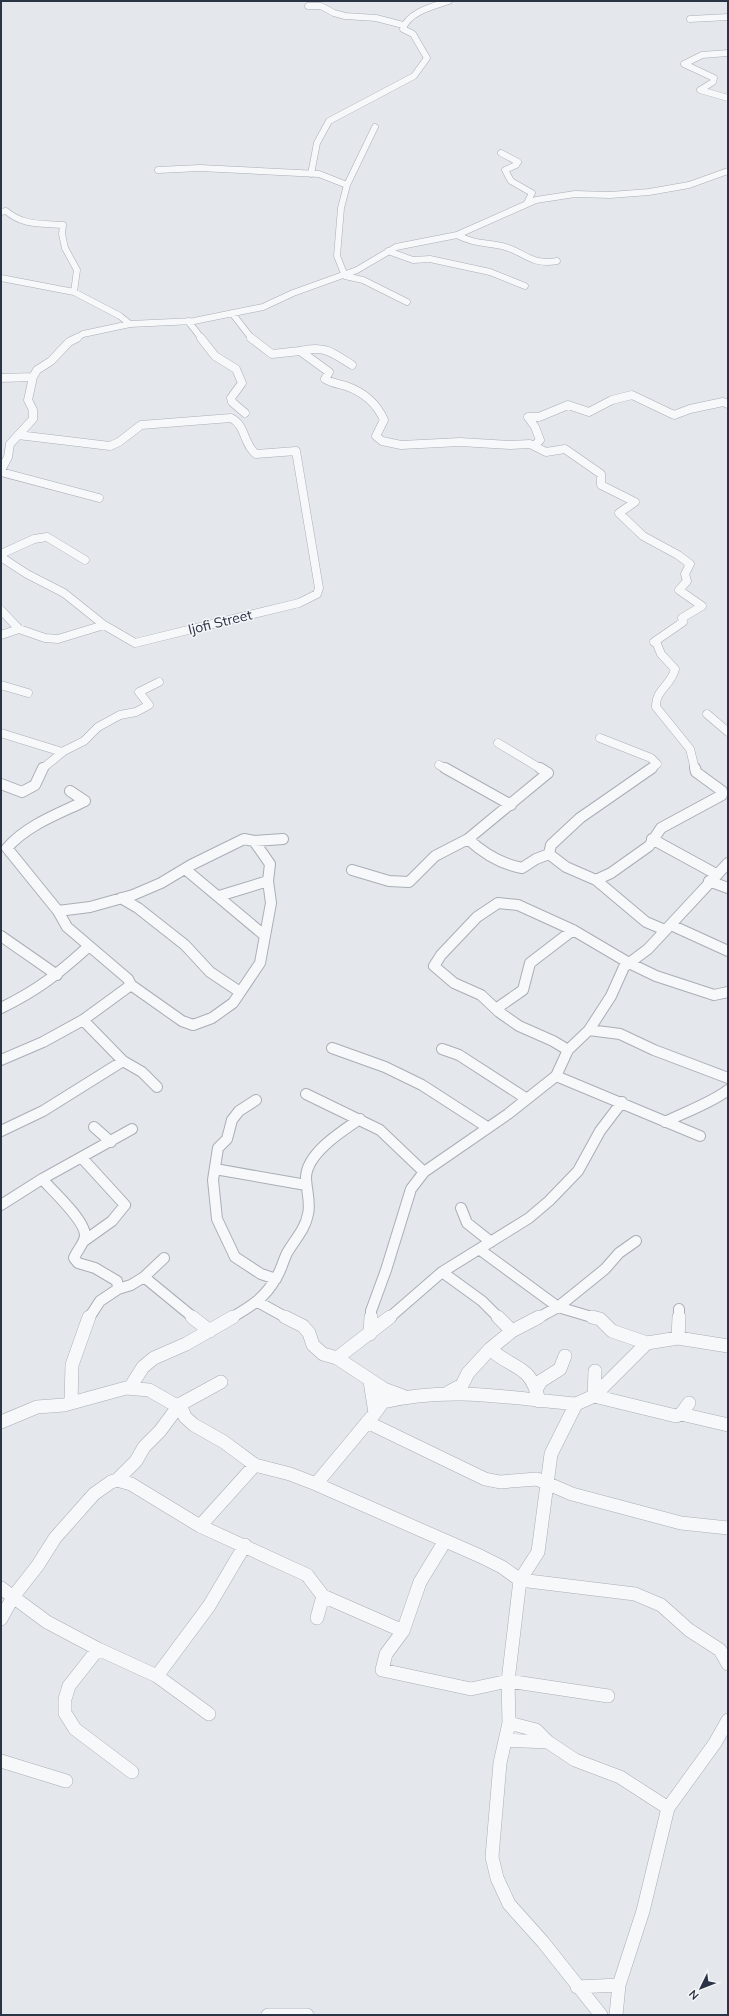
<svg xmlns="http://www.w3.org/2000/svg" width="729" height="2016" font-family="Mulish,sans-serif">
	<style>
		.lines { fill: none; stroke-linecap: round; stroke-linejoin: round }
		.minor-far3-casing { stroke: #a9aeb7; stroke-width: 7 }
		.minor-far2-casing { stroke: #a9aeb7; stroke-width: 9 }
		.minor-far1-casing { stroke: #a9aeb7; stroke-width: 12 }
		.minor-casing { stroke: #a9aeb7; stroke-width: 14 }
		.minor-far3 { stroke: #f7f8fa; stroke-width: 6 }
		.minor-far2 { stroke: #f7f8fa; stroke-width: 8 }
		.minor-far1 { stroke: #f7f8fa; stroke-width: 10 }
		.minor { stroke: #f7f8fa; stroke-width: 13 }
		.labels { text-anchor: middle; stroke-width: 3; stroke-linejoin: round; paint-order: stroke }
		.street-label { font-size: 14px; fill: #2b3445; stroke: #f4f6f9 }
	</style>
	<rect width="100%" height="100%" fill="#e4e7ec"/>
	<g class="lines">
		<g class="minor-far3-casing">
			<path id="minor-far3" d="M308,6H321L334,13L345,16L376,18L403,25
				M690,19L728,17
				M728,53L702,55L684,64L714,78L713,82L700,90L728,98
				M375,127L347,185L341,208L337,256L345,276L363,280L407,302
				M501,153L518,162L516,165L505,170L511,181L532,193L527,203
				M158,170L200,168L319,174L347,185
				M311,174L317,143L329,121L414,76L427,58L413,34L403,29C408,12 434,6 449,1
				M1,212L6,211C24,226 40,223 63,225L62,234L65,248L77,270L74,292
				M457,235C475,244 483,242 502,246C524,251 530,266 557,261
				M388,251L413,260L430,259L490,272L525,286
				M1,278L74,292L120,316L130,324
				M232,313L252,339
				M188,321L202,339
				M75,339L83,334L130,324L194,321L263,307L293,293L357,270L396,247L457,235L536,200L575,194L610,195L649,192L689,185L728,171"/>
		</g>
		<g class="minor-far2-casing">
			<path id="minor-far2" d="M201,338L215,356L236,369L242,383L231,398L232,402L245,413
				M251,338L272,354L300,351L329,372L325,379C332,383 339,384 346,386C363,392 377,404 384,420L376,436L382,441L401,445L460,442L510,445L530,444L546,452L565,449L601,474V485L635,502L619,513L643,536L678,555L690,564L685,574L687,581L679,590L702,606L682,618L683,622L654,642L657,644L661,654L675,669C671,686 655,690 656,707L690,749L695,769
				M300,351C324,345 332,352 352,365
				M1,378L33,377
				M536,444L540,440L535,427L528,417H539L568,405L589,412L612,400L632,395L674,415L690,409L723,402L728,404
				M1,470L8,457L10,444L33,419V410L28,400L33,377L37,370L51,361L69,342L77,338
				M1,472L99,498
				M1,554L34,539L47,537L85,560
				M1,557L27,574L64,593L104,625L135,643L299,603L317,594L319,588L296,451L256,454C243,444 246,425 231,418L141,425L119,442L110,446L18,435
				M1,610L19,629
				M1,635L19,629L45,638L58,639L104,625
				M1,685L28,693
				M707,714L728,732
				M1,733L62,752
				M600,738L651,758L657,764L651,769
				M498,743L541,769
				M439,765L446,769
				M42,769L64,751L84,741L98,727L120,715L136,712L149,705L139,692L159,682"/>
		</g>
		<g class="minor-far1-casing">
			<path id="minor-far1" d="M445,768L511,805
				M540,768L548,773L468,839C483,853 501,864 522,868L536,859L549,854
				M652,768L580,818L551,845L549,854L566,867L596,880L646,922L665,930
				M1,784L22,792L35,785L43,768
				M70,791L85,801C58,814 27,825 7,848L58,911L67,927L128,979L131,985L182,1021L193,1025L212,1018L233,1003L260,963L271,903L268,881L270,864L254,841
				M652,839L716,874
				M185,869L264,935
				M352,870L389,881L409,882L435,856L468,839
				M596,880L611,873L649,846L661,828L722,795V791L696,772L695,768
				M709,881L728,888
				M219,896L268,881
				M121,898L138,908L185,945L210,972L240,992
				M58,911L90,907L133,895L161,883L191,865L244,839L254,841L283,839
				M671,925L728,951
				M1,936L57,975
				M1,1008C38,990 58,974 88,947
				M499,1012L500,1006L523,990L530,963L573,930
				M83,1020L123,1061L142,1072L157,1087
				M589,1030L620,1034L654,1050L728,1078
				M332,1048L385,1067L422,1085L487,1127
				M442,1049L459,1055L527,1099
				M568,1050L553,1041L519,1026L499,1012L481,995L454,983L434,966L441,955L477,917L498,903L518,905L573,930L629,963L656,976L714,995L728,992
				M1,1060L43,1042L83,1020L131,985
				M556,1076L700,1136
				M306,1094L380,1130L424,1172
				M256,1100L239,1111L232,1120L227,1139L218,1148L213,1180L217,1219L235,1257L261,1274L276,1279
				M665,1122C685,1112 711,1103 728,1090
				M94,1127L111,1142
				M1,1131L43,1111L123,1061
				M82,1158L125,1205L112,1221L84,1241
				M215,1169L306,1185
				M42,1179L132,1129
				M1,1205L42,1179C52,1190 86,1221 85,1236C84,1244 77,1250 74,1258L78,1263L95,1268L117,1281L118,1289
				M461,1208L467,1223L491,1242
				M479,1249L558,1307L595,1318
				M442,1272L482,1301L499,1318
				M144,1277L194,1318
				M258,1302L287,1318
				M89,1318L100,1301L118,1289L131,1285L144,1277L164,1258
				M231,1318C250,1307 265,1298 276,1278C281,1271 283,1261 287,1253C295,1239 305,1230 308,1214C311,1203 306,1189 306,1177C307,1153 342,1131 360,1119
				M371,1318V1311L386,1270L411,1189L424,1172L508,1114L556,1076L568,1050L589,1030L611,996L624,967L648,949L728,863
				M389,1318L442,1272L529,1218L549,1201L578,1171L600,1131L622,1102
				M538,1318L558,1307L605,1269L619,1253L636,1241
				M679,1318V1309"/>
		</g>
		<g class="minor-casing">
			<path id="minor" d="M192,1317L210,1331
				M285,1317L303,1326L309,1333L313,1345L323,1354L337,1358L384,1389L403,1396
				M498,1317L512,1331
				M592,1317L600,1319L612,1331L647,1343L678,1338L728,1346
				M370,1334L371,1317
				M678,1338L679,1317
				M490,1349C515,1371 531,1364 539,1401
				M337,1358L390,1317
				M370,1381L375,1413
				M131,1386L143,1367L154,1358L186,1344L233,1317
				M537,1388L541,1381L560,1369L565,1356
				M449,1392L462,1385L468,1373L490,1349L512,1331L539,1317
				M594,1396L676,1416L681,1414L689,1403
				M594,1396L647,1343
				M71,1402L72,1365L89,1317
				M383,1402C450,1386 509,1398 576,1404L594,1396L595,1371
				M180,1404L185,1417L194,1425L224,1442L255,1465L290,1474L316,1484L480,1556L502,1567L520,1580L635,1594L661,1605L689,1630L720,1650L728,1664
				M576,1404L551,1454L538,1552L520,1580L508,1681L509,1723L500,1763L492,1857L497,1878L509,1904L543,1942L601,2015
				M681,1414L728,1425
				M1,1422L37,1407L64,1405L126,1388L149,1390L177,1406L221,1382
				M367,1422L485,1479L500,1482L537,1479L572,1494L681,1523L728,1528
				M117,1480L131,1484L200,1526L307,1575L323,1596L317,1618
				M316,1484L375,1413L383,1402L384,1395
				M200,1526L255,1465
				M445,1541L420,1582L403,1631L386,1654L382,1670L471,1689L508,1681L608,1696
				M1,1588L47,1622L98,1649L157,1676L209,1714
				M323,1596L403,1631
				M1,1619L13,1597L38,1565L55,1538L94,1494L111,1482L117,1480L136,1461L144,1447L160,1431L180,1404
				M98,1649L69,1686L65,1699V1713L75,1729L132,1772
				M157,1676L209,1606L245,1545
				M509,1723L536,1730L548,1742L575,1760L620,1777L668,1808
				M505,1740L548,1742
				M1,1761L66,1781
				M577,1987L619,1985
				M268,2015H307
				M616,2015L619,1985L643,1911L668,1808L715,1743L728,1720"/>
		</g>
		<use href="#minor-far3" class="minor-far3"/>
		<use href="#minor-far2" class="minor-far2"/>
		<use href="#minor-far1" class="minor-far1"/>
		<use href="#minor" class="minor"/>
	</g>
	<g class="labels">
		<g class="street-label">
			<text transform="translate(220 622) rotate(-14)" y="5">Ijofi Street</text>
		</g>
	</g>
	<rect width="729" height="2016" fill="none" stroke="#2b3445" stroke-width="4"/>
	<g transform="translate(701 1988) rotate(227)" stroke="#f4f6f9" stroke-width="3" paint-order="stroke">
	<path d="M0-3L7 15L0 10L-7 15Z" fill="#2b3445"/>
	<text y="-6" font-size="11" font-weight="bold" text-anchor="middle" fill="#2b3445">N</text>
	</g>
</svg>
